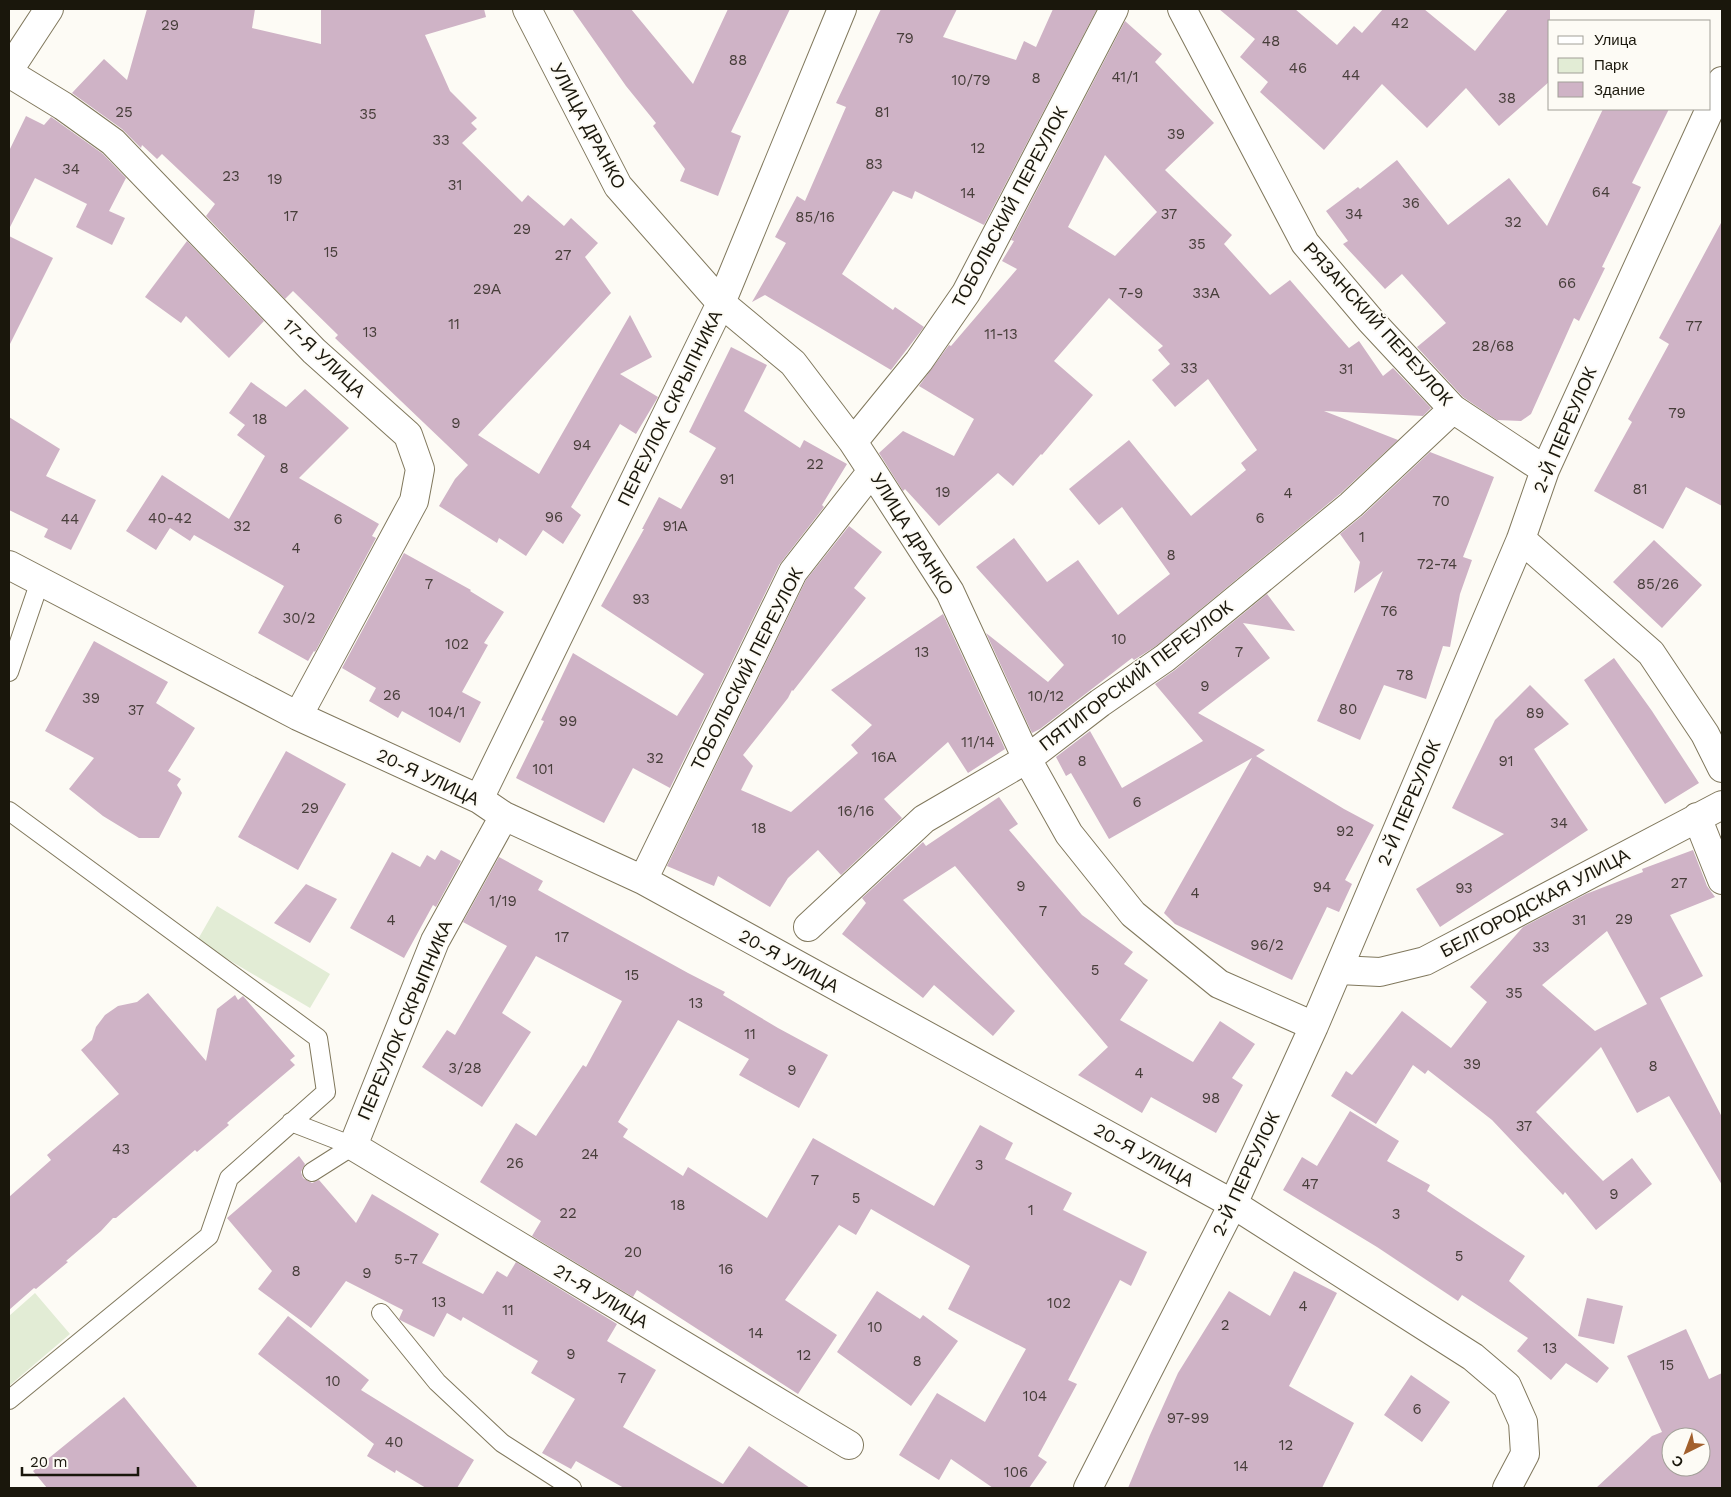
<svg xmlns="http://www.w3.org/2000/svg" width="1731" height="1497" font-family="'Work Sans',sans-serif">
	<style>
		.green { fill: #e2ecd5 }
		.building { fill: #cfb3c6; fill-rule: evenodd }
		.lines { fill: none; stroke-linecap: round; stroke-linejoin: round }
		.service-casing { stroke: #80785d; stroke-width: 20 }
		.minor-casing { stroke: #80785d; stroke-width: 30 }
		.service { stroke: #fff; stroke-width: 18 }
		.minor { stroke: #fff; stroke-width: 28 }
		.labels { text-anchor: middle; stroke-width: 4; stroke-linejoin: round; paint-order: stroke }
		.number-label { font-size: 15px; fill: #473e3a }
		.street-label { font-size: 18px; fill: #1a170c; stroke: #fdfbf5 }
	</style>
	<rect width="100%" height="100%" fill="#fdfbf5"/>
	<path class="green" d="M217,906L330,974L310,1008L197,941Z
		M35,1293L70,1334L9,1386V1316Z"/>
	<path class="building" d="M147,9H255L252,28L321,44V9H484L486,17L425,35L450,91L477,118L471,123L477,129L462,143L522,202L528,195L564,226L571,218L598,243L585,257L611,293L478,435L539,474L630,315L652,357L620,374L658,397L636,434L620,424L571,507L581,515L563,544L543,530L526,556L499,538L497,543L439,506L455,479L468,465L335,338L338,335L293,291L285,299L206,216L215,204L162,154L157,159L142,145L141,148L122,129L72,93L104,59L127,80Z
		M572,9H631L693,84L728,9H790L731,132L741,136L718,196L680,181L685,169L653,126L656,123L626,86Z
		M881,9H957L943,37L1016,60L1024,41L1036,47L1053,9H1097L984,225L915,191L912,199L893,191L842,274L893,310L895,307L924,327L891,370L765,295L752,302L786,243L775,237L797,196L805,201L846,107L836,103Z
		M1219,9H1295L1337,45L1354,26L1362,33L1383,9H1424L1475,51L1508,9H1550V81L1499,126L1466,88L1427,128L1382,84L1324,150L1260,92L1268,82L1240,57L1255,39Z
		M1125,21L1162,54L1155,62L1214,123L1165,170L1232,235L1224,244L1270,295L1290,280L1349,348L1359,341L1383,376L1393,368L1431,408L1423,416L1324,411L1398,440L1341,493L1156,646L1134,660L1132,658L1040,729L1032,733L986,633L1048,682L1064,665L976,567L1014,538L1047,582L1078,560L1118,615L1170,574L1122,507L1099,525L1069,489L1129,440L1191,516L1246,470L1241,463L1257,450L1208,379L1175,407L1152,380L1170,364L1158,350L1163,346L1109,298L1054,361L1093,395L1042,455L1041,454L1013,486L998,473L939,526L905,489L903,491L879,453L903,431L954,456L974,419L919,386L949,345L951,346L1017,269L1002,261L1014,241L1011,240ZM1105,155L1157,212L1115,256L1068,227Z
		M1603,109H1669L1632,183L1641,187L1602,267L1605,268L1579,321L1574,318L1531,414L1521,421L1497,420L1463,397L1417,347L1446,323L1402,274L1385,289L1343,244L1348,241L1326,211L1358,187L1360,189L1397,160L1448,225L1509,178L1547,226Z
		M26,116L44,125L51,117L54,119L103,154L126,178L109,211L125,218L112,245L76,227L87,204L35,178L9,229V151Z
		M1722,221V506L1686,487L1663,529L1594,491L1632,422L1628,419L1669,344L1659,338Z
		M9,236L53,258L9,346Z
		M187,241L264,321L229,358L186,316L181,323L145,297Z
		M731,347L767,365L744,411L800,448L804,440L847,464L822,505L824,507L779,565L670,788L633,768L604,823L516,778L544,721L541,720L573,653L677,716L704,674L601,606L644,529H642L659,497L681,509L716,448L689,432Z
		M251,382L286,407L305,389L349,428L299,478L379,524L372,536L376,538L315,652L314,651L308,661L258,633L284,586L194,535L190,541L170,528L156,550L126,531L162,475L229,519L265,456L237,435L245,425L229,413Z
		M9,417L60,449L46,476L96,500L71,550L44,537L48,529L9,510Z
		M1430,452L1494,477L1463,557L1472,560L1460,594L1450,647L1443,646L1426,699L1384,685L1360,740L1317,721L1383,571L1354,593L1360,562L1340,534L1362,516Z
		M849,526L882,552L854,588L866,598L793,691L792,690L788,698L743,755L753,766L741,790L791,812L858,753L851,745L872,725L831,690L943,614L1005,749L968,773L948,742L884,799L902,818L841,875L818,850L788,878L770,907L718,876L714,886L667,866L806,580Z
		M1654,540L1702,585L1662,628L1613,582Z
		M404,553L471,590L470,591L504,612L484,643L488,645L462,692L481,702L460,743L402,711L398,718L369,701L376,688L342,668Z
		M1267,594L1295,631L1243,623L1270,658L1198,713L1265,750L1256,756L1344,809L1374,825L1345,880L1352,884L1339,912L1327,907L1292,980L1175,924L1164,913L1252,758L1109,839L1071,773L1066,776L1056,757L1090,731L1122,788L1203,741L1155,684L1175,670Z
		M94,641L168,682L156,703L195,728L168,771L181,779L177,785L182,793L159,838H139L103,816L69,789L94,758L45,731Z
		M1614,658L1652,711L1699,783L1665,804L1584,680Z
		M1530,685L1569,724L1534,749L1588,830L1440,927L1416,889L1504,834L1452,808L1495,720Z
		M286,751L346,784L298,870L238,837Z
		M999,797L1018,824L1009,830L1082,915L1133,952L1124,964L1148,980L1120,1020L1193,1062L1220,1021L1255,1044L1232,1078L1243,1085L1216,1133L1151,1097L1142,1113L1078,1075L1108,1047L955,866L903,900L1015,1011L993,1036L934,985L923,998L842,934L866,903L862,898L923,842L926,846Z
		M441,850L461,861L436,907L433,905L404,958L350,928L392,852L420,867L427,855L435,860Z
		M1693,850L1707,886L1715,897L1670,915L1703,976L1660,998L1722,1117V1185L1669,1096L1637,1113L1601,1047L1536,1112L1603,1181L1632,1158L1652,1184L1596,1230L1565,1192L1563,1195L1492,1120L1428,1070L1425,1074L1413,1065L1376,1124L1331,1096L1346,1071L1352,1075L1402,1011L1451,1048L1487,1002L1470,987L1523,927L1586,894L1643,872L1642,869ZM1607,931L1647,1004L1595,1031L1542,985Z
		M499,857L543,881L538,890L688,973L725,992L723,995L778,1028L828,1055L799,1108L739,1075L749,1059L678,1020L618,1122L628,1129L623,1137L683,1176L688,1167L767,1218L813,1138L934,1206L980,1125L1013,1143L1005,1159L1072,1193L1063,1210L1147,1252L1131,1286L1120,1280L1068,1380L1077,1384L1038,1456L1047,1462L1029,1488H993L951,1459L939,1480L899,1455L937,1393L985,1422L1026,1349L948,1309L970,1266L871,1209L856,1235L839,1225L785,1300L837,1335L798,1394L637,1290L633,1297L532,1236L541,1221L480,1182L516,1123L536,1136L583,1065L586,1067L622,1001L536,956L502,1013L531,1032L482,1107L422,1067L447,1030L455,1035L507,946L463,922Z
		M306,884L337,899L310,943L274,923Z
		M148,993L206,1061L217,1009L235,995L238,1000L243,996L295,1056L290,1060L295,1065L227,1123L229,1125L197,1152L195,1150L116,1218H113L101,1231L66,1261L68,1262L36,1289L34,1288L9,1310V1197L51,1160L47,1155L119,1094L81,1050L92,1040L96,1027L105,1015L118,1006L137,1002Z
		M1350,1111L1399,1141L1387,1161L1430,1185L1427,1191L1525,1256L1509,1281L1609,1368L1597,1383L1566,1363L1551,1380L1517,1351L1528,1338L1462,1295L1458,1301L1377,1247L1283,1190L1302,1157L1317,1166Z
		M299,1156L305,1164L301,1172L303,1178L312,1183L319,1180L356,1223L372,1194L439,1234L422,1263L483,1294L497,1271L507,1277L516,1262L617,1324L607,1341L656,1370L623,1427L723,1484L749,1446L810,1488H624L576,1461L571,1469L542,1453L575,1399L531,1373L538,1361L463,1317L461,1321L447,1313L434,1337L400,1320L399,1319L403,1310L346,1281L311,1328L258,1289L272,1271L227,1218Z
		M1294,1271L1337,1293L1289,1386L1354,1423L1322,1488H1128L1150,1435L1178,1373L1229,1291L1270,1316Z
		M877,1291L920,1319L923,1315L958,1341L911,1406L837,1352Z
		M1587,1298L1623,1306L1614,1344L1578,1336Z
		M288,1316L369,1380L361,1390L474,1460L457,1488H426L396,1470L395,1473L367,1456L374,1444L258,1354Z
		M1686,1329L1709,1379L1722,1373V1488H1596L1652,1436L1662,1432L1627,1356ZM1671,1437H1701V1467H1671Z
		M1411,1375L1450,1402L1422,1442L1384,1415Z
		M124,1397L198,1488H47L33,1471Z"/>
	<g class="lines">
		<g class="service-casing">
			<path id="service" d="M9,672L40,581
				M9,811L318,1038L326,1092L229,1178L209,1236L9,1400
				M291,1122L353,1146
				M312,1172L353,1146
				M381,1313L437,1382L502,1443L572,1488"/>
		</g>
		<g class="minor-casing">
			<path id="minor" d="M527,9L618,186L721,303L793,363L853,442L872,471L950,592L1027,759L1069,834L1133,914L1219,984L1314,1026
				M1182,9L1305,243L1371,321L1453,409L1545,470
				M9,70L49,9
				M9,73L63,106L113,142L314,351L408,435L420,469L414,501L298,716
				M1710,109L1722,81
				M853,442L919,361L966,293L1114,9
				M1521,539L1651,653L1705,734L1722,768
				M9,565L298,716L479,799L504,816L643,880L1233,1204L1473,1357L1507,1386L1523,1422L1525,1454L1507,1488
				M479,799L721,303L842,9
				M504,816L435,941L353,1146L849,1445
				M1697,817L1722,880
				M643,880L793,572L872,471
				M808,927L924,819L1027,759L1100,703L1165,658L1351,505L1453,409
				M1339,970L1380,972L1425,961L1722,805
				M1088,1488L1233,1204L1314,1026L1521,539L1545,470L1710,109"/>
		</g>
		<use href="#service" class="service"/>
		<use href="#minor" class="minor"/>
	</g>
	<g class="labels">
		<g class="number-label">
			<text x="1400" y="28">42</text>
			<text x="170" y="30">29</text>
			<text x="905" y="43">79</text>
			<text x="1271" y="46">48</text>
			<text x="738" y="65">88</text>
			<text x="1298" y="73">46</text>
			<text x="1351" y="80">44</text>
			<text x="1125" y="82">41/1</text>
			<text x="1036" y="83">8</text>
			<text x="971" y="85">10/79</text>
			<text x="1507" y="103">38</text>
			<text x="124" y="117">25</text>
			<text x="882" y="117">81</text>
			<text x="368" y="119">35</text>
			<text x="1176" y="139">39</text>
			<text x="441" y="145">33</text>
			<text x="978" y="153">12</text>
			<text x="874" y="169">83</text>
			<text x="71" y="174">34</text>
			<text x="231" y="181">23</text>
			<text x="275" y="184">19</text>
			<text x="455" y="190">31</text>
			<text x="1601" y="197">64</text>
			<text x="968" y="198">14</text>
			<text x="1411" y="208">36</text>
			<text x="1169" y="219">37</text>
			<text x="1354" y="219">34</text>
			<text x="291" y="221">17</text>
			<text x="815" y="222">85/16</text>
			<text x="1513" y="227">32</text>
			<text x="522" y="234">29</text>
			<text x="1197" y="249">35</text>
			<text x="331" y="257">15</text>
			<text x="563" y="260">27</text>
			<text x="1567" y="288">66</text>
			<text x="487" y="294">29А</text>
			<text x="1131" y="298">7-9</text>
			<text x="1206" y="298">33А</text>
			<text x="454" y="329">11</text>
			<text x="1694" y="331">77</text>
			<text x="370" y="337">13</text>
			<text x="1001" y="339">11-13</text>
			<text x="1493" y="351">28/68</text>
			<text x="1189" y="373">33</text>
			<text x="1346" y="374">31</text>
			<text x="1677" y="418">79</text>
			<text x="260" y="424">18</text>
			<text x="456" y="428">9</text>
			<text x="582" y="450">94</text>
			<text x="815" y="469">22</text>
			<text x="284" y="473">8</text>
			<text x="727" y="484">91</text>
			<text x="1640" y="494">81</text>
			<text x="943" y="497">19</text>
			<text x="1288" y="498">4</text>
			<text x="1441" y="506">70</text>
			<text x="554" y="522">96</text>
			<text x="170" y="523">40-42</text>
			<text x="1260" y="523">6</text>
			<text x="70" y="524">44</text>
			<text x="338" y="524">6</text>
			<text x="242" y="531">32</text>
			<text x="675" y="531">91А</text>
			<text x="1362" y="542">1</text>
			<text x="296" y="553">4</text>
			<text x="1171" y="560">8</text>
			<text x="1437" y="569">72-74</text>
			<text x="429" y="589">7</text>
			<text x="1658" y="589">85/26</text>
			<text x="641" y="604">93</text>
			<text x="1389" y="616">76</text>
			<text x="299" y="623">30/2</text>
			<text x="1119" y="644">10</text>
			<text x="457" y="649">102</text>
			<text x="922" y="657">13</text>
			<text x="1239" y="657">7</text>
			<text x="1405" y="680">78</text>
			<text x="1205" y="691">9</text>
			<text x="392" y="700">26</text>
			<text x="1046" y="701">10/12</text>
			<text x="91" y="703">39</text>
			<text x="1348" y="714">80</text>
			<text x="136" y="715">37</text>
			<text x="447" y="717">104/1</text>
			<text x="1535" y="718">89</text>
			<text x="568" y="726">99</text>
			<text x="978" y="747">11/14</text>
			<text x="884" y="762">16А</text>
			<text x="655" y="763">32</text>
			<text x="1082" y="766">8</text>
			<text x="1506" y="766">91</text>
			<text x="543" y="774">101</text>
			<text x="1137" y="807">6</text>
			<text x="310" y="813">29</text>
			<text x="856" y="816">16/16</text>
			<text x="1559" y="828">34</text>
			<text x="759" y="833">18</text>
			<text x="1345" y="836">92</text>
			<text x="1679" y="888">27</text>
			<text x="1021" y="891">9</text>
			<text x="1322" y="892">94</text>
			<text x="1464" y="893">93</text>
			<text x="1195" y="898">4</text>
			<text x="503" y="906">1/19</text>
			<text x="1043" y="916">7</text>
			<text x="1624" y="924">29</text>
			<text x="391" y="925">4</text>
			<text x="1579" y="925">31</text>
			<text x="562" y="942">17</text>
			<text x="1267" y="950">96/2</text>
			<text x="1541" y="952">33</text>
			<text x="1095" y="975">5</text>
			<text x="632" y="980">15</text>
			<text x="1514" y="998">35</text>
			<text x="696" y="1008">13</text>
			<text x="750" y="1039">11</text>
			<text x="1472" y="1069">39</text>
			<text x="1653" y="1071">8</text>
			<text x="465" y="1073">3/28</text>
			<text x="792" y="1075">9</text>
			<text x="1139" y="1078">4</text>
			<text x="1211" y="1103">98</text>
			<text x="1524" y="1131">37</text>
			<text x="121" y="1154">43</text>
			<text x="590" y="1159">24</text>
			<text x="515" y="1168">26</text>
			<text x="979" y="1170">3</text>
			<text x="815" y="1185">7</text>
			<text x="1310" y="1189">47</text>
			<text x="1614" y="1199">9</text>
			<text x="856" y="1203">5</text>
			<text x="678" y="1210">18</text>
			<text x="1031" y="1215">1</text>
			<text x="568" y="1218">22</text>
			<text x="1396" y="1219">3</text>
			<text x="633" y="1257">20</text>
			<text x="1459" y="1261">5</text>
			<text x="406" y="1264">5-7</text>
			<text x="726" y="1274">16</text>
			<text x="296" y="1276">8</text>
			<text x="367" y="1278">9</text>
			<text x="439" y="1307">13</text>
			<text x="1059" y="1308">102</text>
			<text x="1303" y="1311">4</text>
			<text x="508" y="1315">11</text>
			<text x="1225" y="1330">2</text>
			<text x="875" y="1332">10</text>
			<text x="756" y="1338">14</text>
			<text x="1550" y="1353">13</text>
			<text x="571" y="1359">9</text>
			<text x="804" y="1360">12</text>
			<text x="917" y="1366">8</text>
			<text x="1667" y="1370">15</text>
			<text x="622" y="1383">7</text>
			<text x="333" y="1386">10</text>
			<text x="1035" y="1401">104</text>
			<text x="1417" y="1414">6</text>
			<text x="1188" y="1423">97-99</text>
			<text x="394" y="1447">40</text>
			<text x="1286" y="1450">12</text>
			<text x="1241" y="1471">14</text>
			<text x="1016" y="1477">106</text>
		</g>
		<g class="street-label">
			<text transform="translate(588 126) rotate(62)" y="6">УЛИЦА ДРАНКО</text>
			<text transform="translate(1010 207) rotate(-62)" y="6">ТОБОЛЬСКИЙ ПЕРЕУЛОК</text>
			<text transform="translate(1378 324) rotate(48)" y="6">РЯЗАНСКИЙ ПЕРЕУЛОК</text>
			<text transform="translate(324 358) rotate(43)" y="6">17-Я УЛИЦА</text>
			<text transform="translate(670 408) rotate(-64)" y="6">ПЕРЕУЛОК СКРЫПНИКА</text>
			<text transform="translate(1565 430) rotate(-67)" y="6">2-Й ПЕРЕУЛОК</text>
			<text transform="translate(912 534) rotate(58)" y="6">УЛИЦА ДРАНКО</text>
			<text transform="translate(747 669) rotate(-63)" y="6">ТОБОЛЬСКИЙ ПЕРЕУЛОК</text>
			<text transform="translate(1136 676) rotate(-37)" y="6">ПЯТИГОРСКИЙ ПЕРЕУЛОК</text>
			<text transform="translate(428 777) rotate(25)" y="6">20-Я УЛИЦА</text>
			<text transform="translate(1409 803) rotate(-67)" y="6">2-Й ПЕРЕУЛОК</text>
			<text transform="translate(1535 903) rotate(-28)" y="6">БЕЛГОРОДСКАЯ УЛИЦА</text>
			<text transform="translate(789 961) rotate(29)" y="6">20-Я УЛИЦА</text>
			<text transform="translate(405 1020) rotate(-67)" y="6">ПЕРЕУЛОК СКРЫПНИКА</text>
			<text transform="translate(1144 1155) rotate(29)" y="6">20-Я УЛИЦА</text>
			<text transform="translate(1246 1174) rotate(-65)" y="6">2-Й ПЕРЕУЛОК</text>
			<text transform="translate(601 1296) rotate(31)" y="6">21-Я УЛИЦА</text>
		</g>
	</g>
	<rect width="1731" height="1497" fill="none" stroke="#1a170c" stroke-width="20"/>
	<rect x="1548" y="20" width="162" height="90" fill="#fdfbf5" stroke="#a2a098"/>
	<rect x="1558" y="36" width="25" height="8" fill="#ffffff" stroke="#a2a098"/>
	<text x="1594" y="45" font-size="15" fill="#1a170c">Улица</text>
	<rect x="1558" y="58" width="25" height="15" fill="#e2ecd5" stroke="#a2a098"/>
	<text x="1594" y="70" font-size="15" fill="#1a170c">Парк</text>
	<rect x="1558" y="82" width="25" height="15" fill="#cfb3c6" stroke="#a2a098"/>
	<text x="1594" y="95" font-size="15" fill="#1a170c">Здание</text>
	<g transform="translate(1686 1452) rotate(222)"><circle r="24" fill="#fdfbf5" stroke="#a2a098"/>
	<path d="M0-4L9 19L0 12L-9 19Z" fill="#a2602d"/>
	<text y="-8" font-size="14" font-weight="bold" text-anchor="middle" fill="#1a170c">С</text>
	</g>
	<path d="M22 1467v8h116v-8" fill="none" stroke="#1a170c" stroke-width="2.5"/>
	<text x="30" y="1467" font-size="15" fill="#1a170c" stroke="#fdfbf5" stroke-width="4" paint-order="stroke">20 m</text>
</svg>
